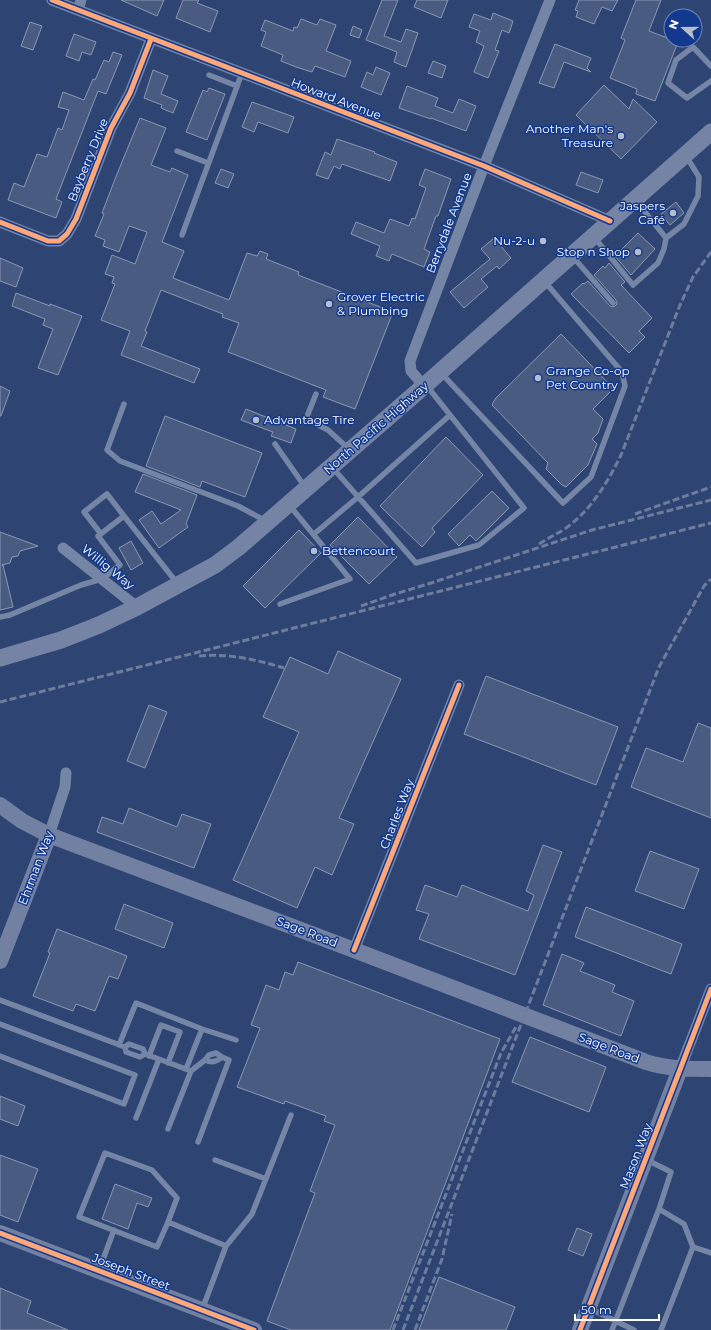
<svg xmlns="http://www.w3.org/2000/svg" width="711" height="1330" font-family="Montserrat,sans-serif">
	<style>
		.building { fill: #495b80; stroke: #8a98b3 }
		.lines { fill: none; stroke-linecap: round; stroke-linejoin: round }
		.lane { stroke: #7585a5; stroke-width: 5.5 }
		.street { stroke: #7585a5; stroke-width: 11 }
		.secondary { stroke: #7280a2; stroke-width: 16 }
		.primary { stroke: #7584a5; stroke-width: 17 }
		.rail { stroke: #6e7d9d; stroke-width: 3; stroke-dasharray: 7 3; stroke-linecap: butt }
		.cycleway-casing { stroke: #12398e; stroke-width: 8 }
		.cycleway { stroke: #fea87a; stroke-width: 5 }
		.poi-dot { fill: #b6bece; stroke: #12398e; stroke-width: 1.5 }
		.labels { text-anchor: middle; stroke-width: 3; stroke-linejoin: round; paint-order: stroke }
		.street-label { font-size: 12px; fill: #fff; stroke: #12398e }
		.poi-label { font-size: 12px; fill: #fff; stroke: #12398e; text-anchor: end }
	</style>
	<rect width="100%" height="100%" fill="#2e4472"/>
	<path class="building" d="M121,0H164L157,16Z
		M183,0H199L197,3L218,11L210,32L176,18Z
		M382,0H398L384,36L401,42L406,29L418,33L406,67L394,62L397,52L366,40Z
		M417,0H448L441,18L414,7Z
		M579,0H618L612,11L602,7L594,24L576,17L578,11L575,10Z
		M636,0H661L649,31L678,42L655,101L636,94L637,89L610,78L625,40L621,38Z
		M493,13L513,21L509,33L502,30L495,50L499,51L488,78L474,72L484,46L476,42L480,31L469,27L474,14L491,20Z
		M301,19L317,25L320,19L336,25L326,51L351,61L345,77L315,66L312,72L296,67L281,61L283,55L261,46L266,32L261,30L265,20L293,31L294,27L297,28Z
		M30,22L42,26L33,50L21,46Z
		M353,26L362,30L359,38L350,35Z
		M74,34L96,42L91,55L82,52L79,61L66,56Z
		M555,44L591,58L587,68L591,72L564,62L554,88L539,83Z
		M113,52L122,55L106,94L98,91L56,199L62,202L56,218L8,200L14,183L24,187L37,154L47,157L58,128L62,130L69,110L58,107L63,92L84,100L93,79L95,80L104,60L109,62Z
		M433,61L446,66L442,78L428,73Z
		M376,67L390,73L381,95L361,87L367,72L373,75Z
		M153,70L168,76L161,94L178,101L173,113L161,108L162,105L144,98Z
		M604,85L629,109L633,99L657,122L621,159L576,115Z
		M407,86L438,98L435,106L453,113L459,99L476,106L466,131L431,118V119L399,108Z
		M209,88L225,94L207,140L186,132L203,90L207,92Z
		M252,102L294,117L288,133L258,122L254,132L242,127Z
		M140,118L166,128L151,165L170,172L172,168L188,175L162,242L184,251L173,278L229,300L247,253L257,256L260,251L268,254L266,259L299,272L298,275L393,312L355,409L323,397L326,390L228,352L239,323L222,317L223,314L161,290L145,331L147,332L141,346L200,369L194,383L121,355L130,331L101,320L115,284L112,283L114,277L105,274L112,255L135,264L147,232L129,226L119,252L103,246L105,240L95,236L104,214L102,213L115,179Z
		M337,139L375,152L374,153L397,162L390,181L342,164L340,169L334,166L328,179L316,175L325,152L331,155Z
		M221,169L234,174L228,188L215,183Z
		M425,169L451,179L438,216H436L424,249L430,252L424,267L392,254L389,261L376,256L380,246L351,234L356,222L384,233L390,219L409,226L412,218L415,219L426,188L419,185Z
		M581,172L603,180L598,193L576,185Z
		M676,202L684,213L670,225L661,214Z
		M638,233L655,249L631,275L615,256Z
		M494,238L511,258L499,269L497,266L481,279L488,287L464,308L450,292L490,259L481,249Z
		M0,258L23,268L16,287L0,281Z
		M609,263L625,282L621,285L652,318L639,331L645,337L629,353L571,294L583,283L584,284L588,281L610,306L612,307L615,306L617,304L616,300L594,275L603,266L605,268Z
		M16,293L50,306V304L82,316L58,375L38,368L53,329L43,325L45,319L12,306Z
		M561,334L612,387L610,392L593,409L603,419L598,433L592,439L597,444L588,465L566,487L562,485L546,469L548,463L492,405L495,399L504,390Z
		M0,386L10,391L1,416H0Z
		M246,409L296,429L291,443L271,436L273,432L241,420Z
		M165,416L262,453L245,497L202,481L200,487L146,466Z
		M446,437L483,475L432,528L435,532L422,547L380,506Z
		M143,474L197,495L186,524L188,527L159,548L139,520L152,511L161,524L181,510L135,492Z
		M492,491L509,508L476,541L470,535L459,546L448,534Z
		M358,517L397,557L369,584L330,545Z
		M299,530L321,553L265,608L243,586Z
		M0,532L38,546L20,551L18,556L12,557L10,563L2,565H3L13,607L0,610Z
		M131,541L143,563L131,570L119,548Z
		M338,651L401,679L339,818L354,824L332,875L315,867L297,908L233,880L299,732L263,717L290,657L328,674Z
		M486,676L618,727L596,785L464,734Z
		M149,705L167,712L145,768L127,761Z
		M698,723L711,728V818L631,787L646,748L683,762Z
		M129,808L177,827L182,814L211,824L194,868L97,832L102,817L123,824Z
		M543,845L562,852L515,975L419,939L429,914L416,910L425,885L457,897L462,885L528,911L534,895L526,891Z
		M650,851L699,869L684,909L635,891Z
		M124,904L173,923L164,948L115,929Z
		M586,907L682,944L671,974L575,937Z
		M57,929L127,956L118,979L109,976L95,1011L76,1004L73,1011L33,996L50,953L48,952Z
		M562,954L584,963L580,971L615,985L612,992L634,1001L621,1036L543,1005Z
		M298,962L500,1039L390,1330H291L267,1321L315,1193L310,1191L335,1125L324,1121L326,1116L285,1101L284,1104L237,1087L260,1028L251,1025L266,985L279,990L285,972L293,975Z
		M530,1037L606,1067L589,1112L512,1082Z
		M0,1096L25,1106L18,1126L0,1119Z
		M0,1155L38,1169L18,1222L0,1215Z
		M115,1184L152,1198L148,1207L137,1203L128,1229L102,1219Z
		M577,1228L592,1234L583,1256L568,1250Z
		M439,1277L515,1307L506,1330H419Z
		M0,1288L31,1301L27,1313L68,1330H0Z"/>
	<g class="lines">
		<path class="lane" d="M711,66L693,47L676,60L668,83L687,98L711,81
			M209,75L237,86
			M177,151L208,163
			M636,201L666,238L684,224L698,196L699,177L686,156
			M182,235L242,73
			M594,237L633,285L658,263L664,249L666,238
			M573,257L613,303
			M442,374L563,503L591,477L625,386L622,372L545,282
			M316,394L306,419L328,430L349,449
			M124,404L107,450L120,461L238,506L266,521
			M275,444L305,487
			M332,467L416,563L479,545L524,508L427,386
			M101,534L84,512L107,494L124,516
			M314,534L358,497L450,415
			M280,604L350,579L290,506
			M0,617L10,615L81,585L102,579L120,565L98,536L124,516L177,583
			M0,1000L125,1047L126,1052L140,1057L145,1054L143,1049L129,1044L125,1047
			M0,1024L135,1075L124,1104L0,1056
			M202,1029L236,1040
			M119,1045L136,1003L202,1029L186,1069
			M145,1054L191,1071L168,1129
			M149,1056L161,1025L180,1032L168,1063
			M191,1071L205,1060L209,1055L216,1053L222,1057C216,1062 212,1063 205,1060
			M136,1118L159,1059
			M198,1142L229,1060L222,1057
			M215,1160L266,1179
			M647,1160L671,1172L659,1209
			M168,1222L157,1247L79,1217L105,1153L152,1170L177,1198L168,1222L226,1246
			M99,1270L114,1230
			M589,1308L634,1330
			M202,1310L226,1246L252,1214L291,1115
			M612,1330L659,1209L684,1224L693,1247
			M661,1330L693,1247L711,1253"/>
		<path class="street" d="M52,0L484,166L610,221
			M78,10L81,0
			M0,222L48,241H59L67,234L76,219L111,128L130,93L151,39
			M424,386L411,371L410,361L484,166L550,0
			M63,548L137,607
			M49,835L65,787L66,773
			M354,950L459,685
			M680,1069L711,989"/>
		<path class="secondary" d="M0,805L22,821L49,835L354,950L646,1062C667,1069 689,1069 711,1069
			M0,961L49,835
			M0,1233L254,1330
			M580,1330L680,1069"/>
		<path class="primary" d="M0,658L61,640L99,625L137,607L215,565L239,547L424,386L711,132"/>
		<path class="rail" d="M635,514L711,487
			M539,544C548,538 557,534 566,528C591,510 608,482 621,455L680,305L693,277L711,252
			M361,606L395,594L428,584L592,530L711,500
			M199,656C228,653 257,660 284,668
			M0,702L711,523
			M393,1330L501,1053L516,1027
			M403,1330L659,667L704,586L711,579
			M415,1330L442,1259L452,1214"/>
		<g class="cycleway-casing">
			<path id="cycleway" d="M52,0L484,166L610,221
				M0,222L48,241H59L67,234L76,219L111,128L130,93L151,39
				M354,950L459,685
				M0,1233L254,1330
				M580,1330L711,989"/>
		</g>
		<use href="#cycleway" class="cycleway"/>
	</g>
	<g class="poi-dot">
		<circle cx="621" cy="136" r="4"/>
		<circle cx="673" cy="213" r="4"/>
		<circle cx="543" cy="241" r="4"/>
		<circle cx="638" cy="252" r="4"/>
		<circle cx="329" cy="304" r="4"/>
		<circle cx="538" cy="378" r="4"/>
		<circle cx="256" cy="420" r="4"/>
		<circle cx="314" cy="551" r="4"/>
	</g>
	<g class="labels">
		<g class="street-label">
			<text transform="translate(336 99) rotate(21)" y="4">Howard Avenue</text>
			<text transform="translate(88 160) rotate(-68)" y="4">Bayberry Drive</text>
			<text transform="translate(449 223) rotate(-69)" y="4">Berrydale Avenue</text>
			<text transform="translate(376 428) rotate(-41)" y="4">North Pacific Highway</text>
			<text transform="translate(108 567) rotate(39)" y="4">Willig Way</text>
			<text transform="translate(397 814) rotate(-69)" y="4">Charles Way</text>
			<text transform="translate(36 868) rotate(-69)" y="4">Ehrman Way</text>
			<text transform="translate(307 932) rotate(21)" y="4">Sage Road</text>
			<text transform="translate(609 1048) rotate(21)" y="4">Sage Road</text>
			<text transform="translate(636 1156) rotate(-69)" y="4">Mason Way</text>
			<text transform="translate(131 1272) rotate(21)" y="4">Joseph Street</text>
		</g>
		<g class="poi-label">
			<text x="613" y="133">Another Man's<tspan x="613" dy="14">Treasure</tspan></text>
			<text x="665" y="210">Jaspers<tspan x="665" dy="14">Café</tspan></text>
			<text x="535" y="245">Nu-2-u</text>
			<text x="630" y="256">Stop n Shop</text>
			<text x="337" y="301" text-anchor="start">Grover Electric<tspan x="337" dy="14">&amp; Plumbing</tspan></text>
			<text x="546" y="375" text-anchor="start">Grange Co-op<tspan x="546" dy="14">Pet Country</tspan></text>
			<text x="264" y="424" text-anchor="start">Advantage Tire</text>
			<text x="322" y="555" text-anchor="start">Bettencourt</text>
		</g>
	</g>
	<g transform="translate(683 28) rotate(291)"><circle r="19" fill="#12398e" stroke="#7188bb"/>
	<path d="M0-3L7 15L0 10L-7 15Z" fill="#b6bece"/>
	<text y="-6" font-size="11" font-weight="bold" text-anchor="middle" fill="#ffffff">N</text>
	</g>
	<path d="M575 1314v6h84v-6" fill="none" stroke="#ffffff" stroke-width="2"/>
	<text x="581" y="1314" font-size="12" fill="#ffffff" stroke="#12398e" stroke-width="3" paint-order="stroke">50 m</text>
</svg>
